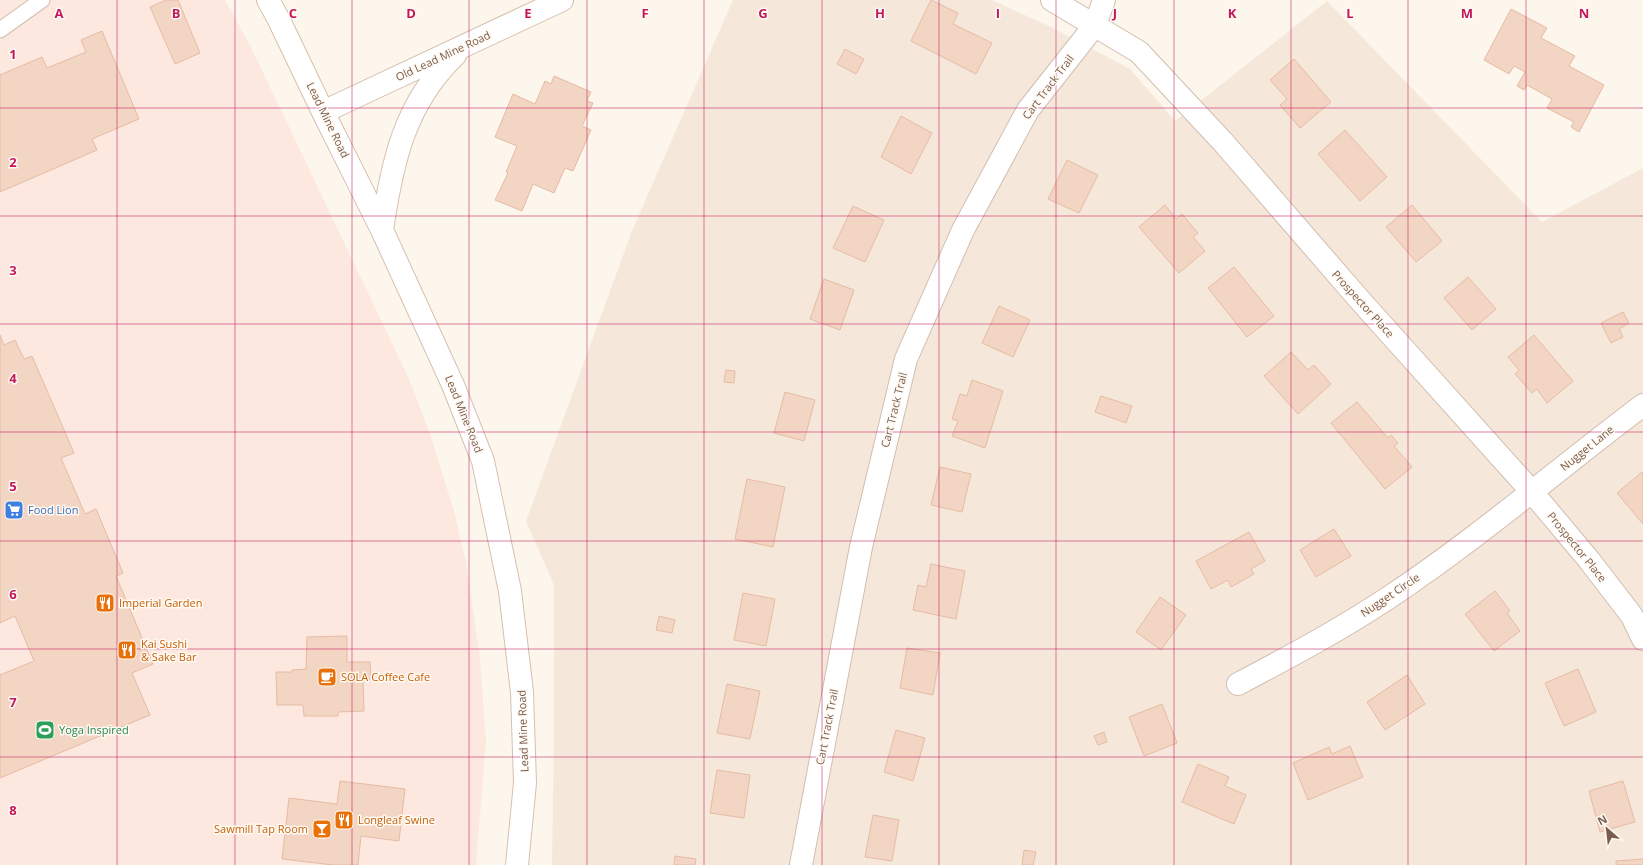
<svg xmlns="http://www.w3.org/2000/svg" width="1643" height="865" font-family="'Open Sans',sans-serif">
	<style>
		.residential { fill: #f5e8da }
		.commercial { fill: #fde8e0 }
		.building { fill: #f3d5c3; stroke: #e6bba3 }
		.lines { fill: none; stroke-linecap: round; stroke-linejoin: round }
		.lane-casing { stroke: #d1beb0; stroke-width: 17 }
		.street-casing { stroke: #d1beb0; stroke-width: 24 }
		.secondary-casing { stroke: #d6c0b0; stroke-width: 24 }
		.lane { stroke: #fff; stroke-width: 15 }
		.street { stroke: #fff; stroke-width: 22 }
		.secondary { stroke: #fff; stroke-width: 22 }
		.grid { fill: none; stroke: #c2185b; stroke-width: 1; stroke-opacity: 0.55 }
		.labels { text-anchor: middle; stroke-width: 3; stroke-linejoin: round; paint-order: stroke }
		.street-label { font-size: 11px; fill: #7a5c4d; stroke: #fffaf3 }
		.shop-label { font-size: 11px; fill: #366cbe; stroke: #fffaf3; text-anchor: start }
		.food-label { font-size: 11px; fill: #c56008; stroke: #fffaf3; text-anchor: start }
		.leisure-label { font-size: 11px; fill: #27864d; stroke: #fffaf3; text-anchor: start }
		.grid-label { font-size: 13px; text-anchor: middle; font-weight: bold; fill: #c2185b; stroke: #fffaf3; stroke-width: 3; stroke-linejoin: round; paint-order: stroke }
	</style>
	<rect width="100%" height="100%" fill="#fdf6ec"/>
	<path class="residential" d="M733,0H992L1051,27L1130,69L1175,121L1327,1L1542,222L1643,168V865H552L554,733V585L526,521L632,231Z"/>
	<path class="commercial" d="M0,0H225L250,45L409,379L430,434L454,511L466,563L480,658L486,742L476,865H0Z"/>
	<path class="building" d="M166,0H178L200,53L175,64L150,7Z
		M931,0L958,13L953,24L992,43L976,74L911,41Z
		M1511,9L1547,28L1541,38L1575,56L1569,66L1604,85L1579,132L1571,127L1574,122L1547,108L1552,99L1527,85L1524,90L1517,86L1525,72L1514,66L1509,74L1484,60Z
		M102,31L139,119L92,139L97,150L0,192V75L42,57L47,68L86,52L81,40Z
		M845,49L864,59L856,74L837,64Z
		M1294,59L1331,102L1300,128L1280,105L1287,99L1270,80Z
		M554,76L591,92L587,101L593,103L582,126L591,130L573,171L565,168L554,193L533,184L522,211L495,200L508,173L506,172L517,146L495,137L513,94L535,104L545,81L551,84Z
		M901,116L932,133L911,174L881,157Z
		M1345,130L1387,177L1360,201L1318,154Z
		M1067,160L1098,175L1079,213L1048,199Z
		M1165,205L1176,219L1182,214L1198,233L1193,237L1205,251L1179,273L1139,227Z
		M1412,205L1442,241L1416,262L1386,227Z
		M853,206L884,220L865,262L833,248Z
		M1234,267L1274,316L1247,337L1208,288Z
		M1468,277L1496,309L1472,330L1444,298Z
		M824,279L854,290L840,330L810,319Z
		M999,306L1030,320L1013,357L982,343Z
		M1623,312L1629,323L1619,329L1623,337L1611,343L1601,323Z
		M0,335L4,345L15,340L24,359L32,356L74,453L61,458L85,514L96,509L123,573L116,576L153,664L132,673L150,715L0,778V675L34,661L15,616L0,623Z
		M1534,335L1573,381L1547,403L1537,389L1532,393L1515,374L1519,370L1508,357Z
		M1291,352L1308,370L1314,365L1331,384L1298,414L1264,376Z
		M726,370L735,371L734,383L724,382Z
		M972,380L1003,391L985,448L952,436L958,421L952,419L960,394L967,396Z
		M785,392L815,400L804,441L774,433Z
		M1101,396L1132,406L1126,423L1095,412Z
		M1357,402L1388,438L1391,435L1398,443L1394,446L1412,467L1385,489L1331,423Z
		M940,467L971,474L962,512L931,505Z
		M1642,472L1643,474V524L1617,493Z
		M747,479L785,487L773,547L735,539Z
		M1334,529L1351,556L1316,577L1300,550Z
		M1249,532L1265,561L1251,569L1254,574L1231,587L1228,580L1211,589L1196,561Z
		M931,564L965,571L956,619L913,610L918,585L926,587Z
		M1495,591L1510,611L1507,613L1520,631L1494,651L1465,614Z
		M743,593L775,599L766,646L734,640Z
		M1160,597L1186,615L1161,650L1136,632Z
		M659,616L675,620L672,633L656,630Z
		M347,636V662H370L371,679H363L364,711L338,712V716H304L303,705H277L276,672H292V670L306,669L307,637Z
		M907,648L940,653L933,695L900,688Z
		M1578,669L1596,712L1564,726L1545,683Z
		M1407,675L1425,704L1385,730L1367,702Z
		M727,684L760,691L750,739L717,733Z
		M1162,704L1177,743L1144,756L1129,717Z
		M896,730L925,738L913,781L884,772Z
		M1104,732L1107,742L1098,745L1094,736Z
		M1350,746L1363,777L1308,800L1293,763L1329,747L1332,754Z
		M1198,764L1229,777L1225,786L1246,795L1234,824L1182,802Z
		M717,770L750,775L744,818L710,813Z
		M340,781L405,789L399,841L361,836L358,865H333L282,859L289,798L337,804Z
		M1623,781L1635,822L1600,832L1589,791Z
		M873,815L899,820L892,861L865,857Z
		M1024,850L1036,852L1033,865H1022Z
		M675,856L696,859L695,865H674Z
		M1643,859V865H1616V861Z"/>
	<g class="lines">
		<g class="lane-casing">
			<path id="lane" d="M0,30L42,0"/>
		</g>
		<g class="street-casing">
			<path id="street" d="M1052,0L1139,52L1223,142L1358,298L1532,492L1589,560L1632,616L1643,639
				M1238,684C1289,657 1340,630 1388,598C1477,539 1558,469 1643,405
				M801,865L861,547L906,359L963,230L1028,110L1095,25L1104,0"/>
		</g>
		<g class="secondary-casing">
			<path id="secondary" d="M268,0L278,18L323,112L382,230L453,385L483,461L510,591L522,692L525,783L517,865
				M323,112L562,0
				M382,230C392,163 404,104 455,55"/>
		</g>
		<use href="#lane" class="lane"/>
		<use href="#street" class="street"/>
		<use href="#secondary" class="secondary"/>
	</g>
	<path class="grid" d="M117,0V865M235,0V865M352,0V865M469,0V865M587,0V865M704,0V865M822,0V865M939,0V865M1056,0V865M1174,0V865M1291,0V865M1408,0V865M1526,0V865M0,108H1643M0,216H1643M0,324H1643M0,432H1643M0,541H1643M0,649H1643M0,757H1643"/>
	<defs>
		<g id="supermarket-square" transform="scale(1)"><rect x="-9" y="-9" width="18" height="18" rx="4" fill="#3f7fe0" stroke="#fffaf3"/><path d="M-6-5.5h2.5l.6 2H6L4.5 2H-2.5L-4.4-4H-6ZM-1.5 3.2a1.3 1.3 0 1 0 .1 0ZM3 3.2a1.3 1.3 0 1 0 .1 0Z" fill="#fff"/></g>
		<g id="restaurant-square" transform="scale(1)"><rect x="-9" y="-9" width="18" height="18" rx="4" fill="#e8710a" stroke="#fffaf3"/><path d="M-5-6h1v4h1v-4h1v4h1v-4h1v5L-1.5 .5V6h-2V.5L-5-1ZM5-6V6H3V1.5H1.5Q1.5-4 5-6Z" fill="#fff"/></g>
		<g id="cafe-square" transform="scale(1)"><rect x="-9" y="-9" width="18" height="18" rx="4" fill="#e8710a" stroke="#fffaf3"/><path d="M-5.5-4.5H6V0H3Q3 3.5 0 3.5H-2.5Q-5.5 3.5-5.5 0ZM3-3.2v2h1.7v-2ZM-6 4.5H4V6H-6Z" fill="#fff"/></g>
		<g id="stadium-square" transform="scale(1)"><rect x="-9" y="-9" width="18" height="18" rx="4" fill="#2e9e5b" stroke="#fffaf3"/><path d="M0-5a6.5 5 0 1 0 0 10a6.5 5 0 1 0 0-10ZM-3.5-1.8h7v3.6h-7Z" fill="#fff"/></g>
		<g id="bar-square" transform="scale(1)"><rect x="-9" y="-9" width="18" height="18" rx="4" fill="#e8710a" stroke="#fffaf3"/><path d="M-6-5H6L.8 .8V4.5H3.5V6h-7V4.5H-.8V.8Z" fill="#fff"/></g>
	</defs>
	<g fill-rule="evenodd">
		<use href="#supermarket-square" x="14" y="510"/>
		<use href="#restaurant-square" x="105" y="603"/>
		<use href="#restaurant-square" x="127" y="650"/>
		<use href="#cafe-square" x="327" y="677"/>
		<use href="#stadium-square" x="45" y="730"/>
		<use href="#restaurant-square" x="344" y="820"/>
		<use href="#bar-square" x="322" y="829"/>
	</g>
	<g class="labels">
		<g class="street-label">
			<text transform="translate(443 56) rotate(-25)" y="4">Old Lead Mine Road</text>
			<text transform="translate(1048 87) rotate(-53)" y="4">Cart Track Trail</text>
			<text transform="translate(328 120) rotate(64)" y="4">Lead Mine Road</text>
			<text transform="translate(1363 304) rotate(48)" y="4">Prospector Place</text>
			<text transform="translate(894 410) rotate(-76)" y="4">Cart Track Trail</text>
			<text transform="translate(464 414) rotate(68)" y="4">Lead Mine Road</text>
			<text transform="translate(1587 448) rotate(-39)" y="4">Nugget Lane</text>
			<text transform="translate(1577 547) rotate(51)" y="4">Prospector Place</text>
			<text transform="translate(1390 595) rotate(-34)" y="4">Nugget Circle</text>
			<text transform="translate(827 727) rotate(-79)" y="4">Cart Track Trail</text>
			<text transform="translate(523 731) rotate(-92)" y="4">Lead Mine Road</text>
		</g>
		<g class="shop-label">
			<text x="28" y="514">Food Lion</text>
		</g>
		<g class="food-label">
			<text x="119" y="607">Imperial Garden</text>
			<text x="141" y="648">Kai Sushi<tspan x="141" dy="13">&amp; Sake Bar</tspan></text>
			<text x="341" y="681">SOLA Coffee Cafe</text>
			<text x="358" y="824">Longleaf Swine</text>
			<text x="308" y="833" text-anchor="end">Sawmill Tap Room</text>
		</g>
		<g class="leisure-label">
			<text x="59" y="734">Yoga Inspired</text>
		</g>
	</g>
	<g class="grid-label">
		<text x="59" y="18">A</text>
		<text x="176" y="18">B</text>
		<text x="293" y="18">C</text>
		<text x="411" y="18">D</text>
		<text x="528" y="18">E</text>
		<text x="645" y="18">F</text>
		<text x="763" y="18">G</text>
		<text x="880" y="18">H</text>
		<text x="998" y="18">I</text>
		<text x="1115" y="18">J</text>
		<text x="1232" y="18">K</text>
		<text x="1350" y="18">L</text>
		<text x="1467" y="18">M</text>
		<text x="1584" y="18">N</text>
		<text x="13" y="59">1</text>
		<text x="13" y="167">2</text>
		<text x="13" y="275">3</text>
		<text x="13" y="383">4</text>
		<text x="13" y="491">5</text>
		<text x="13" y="599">6</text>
		<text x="13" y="707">7</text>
		<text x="13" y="815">8</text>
	</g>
	<g transform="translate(1607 829) rotate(332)" stroke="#fffaf3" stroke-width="3" paint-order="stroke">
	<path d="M0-3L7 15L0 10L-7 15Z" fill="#7a5c4d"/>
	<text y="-6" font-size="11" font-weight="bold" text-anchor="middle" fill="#7a5c4d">N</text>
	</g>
</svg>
